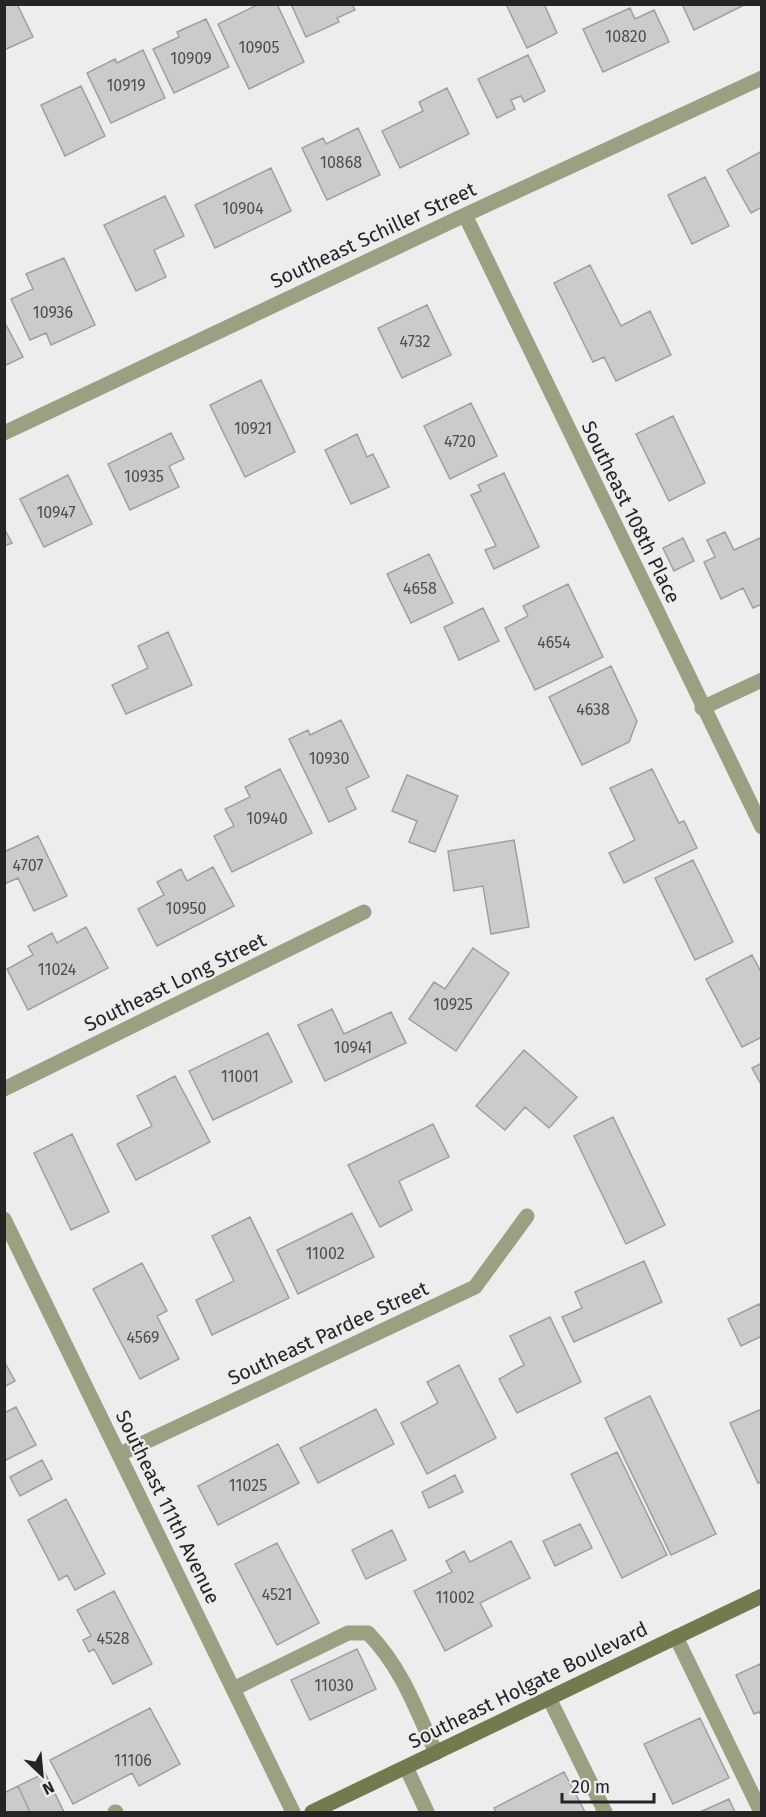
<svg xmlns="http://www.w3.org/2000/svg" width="766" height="1817" font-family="'Fira Sans',sans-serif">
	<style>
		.building { fill: #cacbcc; stroke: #9f9fa0; stroke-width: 1.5 }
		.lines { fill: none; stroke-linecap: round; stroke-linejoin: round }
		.service { stroke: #9aa082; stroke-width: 15 }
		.minor { stroke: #9aa082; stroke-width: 15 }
		.tertiary { stroke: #9aa082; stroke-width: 15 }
		.secondary { stroke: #727b4e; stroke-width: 15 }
		.labels { text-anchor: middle; stroke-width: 4.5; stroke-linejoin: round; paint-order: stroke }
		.number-label { font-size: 16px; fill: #4e4e4f }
		.street-label { font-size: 20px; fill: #242525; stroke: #ededee }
	</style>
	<rect width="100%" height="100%" fill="#ededee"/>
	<path class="building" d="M4,4H17L33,37L4,50Z
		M259,4H277L304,62L249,89L218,24Z
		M291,4H352L355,10L337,18L339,22L306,37Z
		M506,4H544L557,33L527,48Z
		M682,4H746L694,30Z
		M630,8L635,19L654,10L669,42L603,72L583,29Z
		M206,19L229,67L174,93L153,49L179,37L177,32Z
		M143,50L165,98L111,123L87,73L115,59L117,63Z
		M528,55L545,91L524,102L521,96L511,100L515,109L497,118L478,79Z
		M81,86L105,136L65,156L41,105Z
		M447,88L469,134L400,168L382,131L423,111L419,102Z
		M358,128L380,175L327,200L302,148L323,138L326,144Z
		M762,151V207L751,213L727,170Z
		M271,168L291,211L215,248L195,205Z
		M705,177L729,226L692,244L668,195Z
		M165,196L184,236L154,250L166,277L136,291L104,225Z
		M64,258L95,325L51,345L46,333L30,340L11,299L33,289L26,274Z
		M590,265L621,326L650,311L671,355L616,381L604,357L593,362L554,283Z
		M427,305L451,355L402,378L378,328Z
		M4,321L23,357L4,366Z
		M261,380L295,452L245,477L210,405Z
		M471,403L497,456L450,479L424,426Z
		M673,416L705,483L669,501L636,434Z
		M171,433L184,459L169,466L179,487L130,510L108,464Z
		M357,434L367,457L373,454L389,487L351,504L325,450Z
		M504,473L539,547L494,569L485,550L496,546L471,495L481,491L478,485Z
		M68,475L92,524L44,547L20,499Z
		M4,528L12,543L4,546Z
		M725,532L734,550L760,538L762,542V604L753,608L743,588L721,599L704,562L715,557L707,540Z
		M683,538L694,561L674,571L663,548Z
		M429,554L453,603L411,623L387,574Z
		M568,584L603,657L535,690L505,628L528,616L523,606Z
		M483,608L499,641L459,660L444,627Z
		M168,632L192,685L126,714L112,685L148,668L138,646Z
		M611,666L637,721L629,742L582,765L549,697Z
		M341,720L369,777L346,788L356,809L329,822L289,739L308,730L310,735Z
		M280,769L312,833L232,872L214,836L234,826L225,809L250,797L245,787Z
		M652,769L679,823L684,821L697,848L624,883L609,853L635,840L610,788Z
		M407,775L458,796L435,852L409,842L417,821L392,811Z
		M38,836L67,896L34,911L18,878L4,884V852Z
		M514,840L529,927L491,934L483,886L454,891L448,851Z
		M693,860L733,942L695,960L655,878Z
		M213,867L234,906L157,946L138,909L164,895L157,882L181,869L187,881Z
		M86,927L108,968L28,1010L7,969L33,955L28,946L52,933L57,943Z
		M473,948L509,973L456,1051L409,1019L434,982L445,989Z
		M752,955L762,974V1037L742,1047L706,979Z
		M332,1009L344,1034L391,1012L406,1043L325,1081L298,1025Z
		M268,1033L292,1082L213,1120L189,1071Z
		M524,1050L577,1097L549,1128L525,1107L505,1130L476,1106Z
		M762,1063V1086L752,1068Z
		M175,1076L210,1142L136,1180L117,1144L152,1126L137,1096Z
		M613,1117L665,1225L626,1244L574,1136Z
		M433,1124L449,1157L399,1181L412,1210L380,1227L348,1165Z
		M72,1134L109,1212L71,1230L34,1153Z
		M352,1213L374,1257L298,1294L277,1250Z
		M250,1217L289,1298L212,1335L196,1300L234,1281L212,1236Z
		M644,1261L662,1302L574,1342L562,1317L582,1308L575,1292Z
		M142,1263L167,1311L157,1316L179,1359L140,1379L93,1289Z
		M759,1304L762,1308V1336L741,1346L728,1319Z
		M550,1317L581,1382L517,1413L499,1379L524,1365L510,1336Z
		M4,1361L15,1381L4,1387Z
		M459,1365L496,1438L427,1474L401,1423L438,1403L427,1382Z
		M650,1396L716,1534L671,1555L605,1418Z
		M16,1407L36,1445L4,1461V1413Z
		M376,1409L394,1444L318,1483L300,1448Z
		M762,1409V1482L758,1483L730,1423Z
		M278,1444L299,1483L218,1525L198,1486Z
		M617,1452L667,1555L622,1578L571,1474Z
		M42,1460L52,1479L20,1496L10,1477Z
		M455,1475L463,1492L429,1508L422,1492Z
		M66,1499L105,1574L75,1590L67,1575L59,1580L28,1520Z
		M580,1524L592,1548L555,1566L543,1541Z
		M392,1530L406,1560L366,1579L352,1550Z
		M511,1541L530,1578L480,1603L492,1626L445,1651L414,1591L452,1572L446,1561L464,1551L470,1562Z
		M277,1543L319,1623L277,1645L235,1564Z
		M114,1591L152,1664L113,1684L94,1649L89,1652L83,1640L91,1636L77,1610Z
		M357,1649L376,1689L310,1720L291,1680Z
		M760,1664L762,1668V1716L759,1712L754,1714L736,1675Z
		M150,1708L180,1764L139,1786L132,1773L73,1804L50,1760Z
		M700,1718L729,1778L673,1804L644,1744Z
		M564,1772L585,1812H496L494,1808Z
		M45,1773L64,1812H30L18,1786Z
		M18,1786L30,1812H4V1793Z
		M729,1799L735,1812H700Z"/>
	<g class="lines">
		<path class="service" d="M676,1637L761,1812
			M233,1689L348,1633H368C402,1668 416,1709 436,1753
			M549,1698L605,1812
			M406,1767L427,1812
			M115,1812H116"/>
		<path class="minor" d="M465,215L762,827
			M4,433L465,215L762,78
			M702,708L762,680
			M4,1089L364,912
			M120,1454L475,1287L527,1216"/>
		<path class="tertiary" d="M4,1219L293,1812"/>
		<path class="secondary" d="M312,1812L762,1596"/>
	</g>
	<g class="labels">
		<g class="number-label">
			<text x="626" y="42">10820</text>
			<text x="259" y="53">10905</text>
			<text x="191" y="64">10909</text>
			<text x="126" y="91">10919</text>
			<text x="341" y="168">10868</text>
			<text x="243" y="214">10904</text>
			<text x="53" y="318">10936</text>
			<text x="415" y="347">4732</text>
			<text x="253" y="434">10921</text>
			<text x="460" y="447">4720</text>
			<text x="144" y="482">10935</text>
			<text x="56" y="518">10947</text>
			<text x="420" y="594">4658</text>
			<text x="554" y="648">4654</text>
			<text x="593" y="715">4638</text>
			<text x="329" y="764">10930</text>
			<text x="267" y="824">10940</text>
			<text x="28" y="871">4707</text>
			<text x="186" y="914">10950</text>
			<text x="57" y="975">11024</text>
			<text x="453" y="1010">10925</text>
			<text x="353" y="1053">10941</text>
			<text x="240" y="1082">11001</text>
			<text x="325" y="1259">11002</text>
			<text x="143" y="1343">4569</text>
			<text x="248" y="1491">11025</text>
			<text x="277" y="1600">4521</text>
			<text x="455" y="1603">11002</text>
			<text x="113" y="1644">4528</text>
			<text x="334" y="1691">11030</text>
			<text x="133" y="1766">11106</text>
		</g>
		<g class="street-label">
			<text transform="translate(373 235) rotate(-25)" y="7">Southeast Schiller Street</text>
			<text transform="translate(631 512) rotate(64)" y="7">Southeast 108th Place</text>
			<text transform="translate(175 982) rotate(-26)" y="7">Southeast Long Street</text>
			<text transform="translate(328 1333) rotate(-25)" y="7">Southeast Pardee Street</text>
			<text transform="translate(168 1507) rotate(64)" y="7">Southeast 111th Avenue</text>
			<text transform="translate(528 1685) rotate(-26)" y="7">Southeast Holgate Boulevard</text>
		</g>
	</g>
	<rect width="766" height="1817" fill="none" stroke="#242525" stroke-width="12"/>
	<g transform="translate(42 1775) rotate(154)" stroke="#ededee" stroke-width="4.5" paint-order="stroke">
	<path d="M0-4.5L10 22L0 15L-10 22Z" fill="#242525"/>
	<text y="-9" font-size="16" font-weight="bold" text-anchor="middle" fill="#242525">N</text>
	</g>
	<path d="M562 1793v9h92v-9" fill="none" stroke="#242525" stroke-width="3"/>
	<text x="571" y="1793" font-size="18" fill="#242525" stroke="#ededee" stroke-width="4.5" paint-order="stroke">20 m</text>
</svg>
